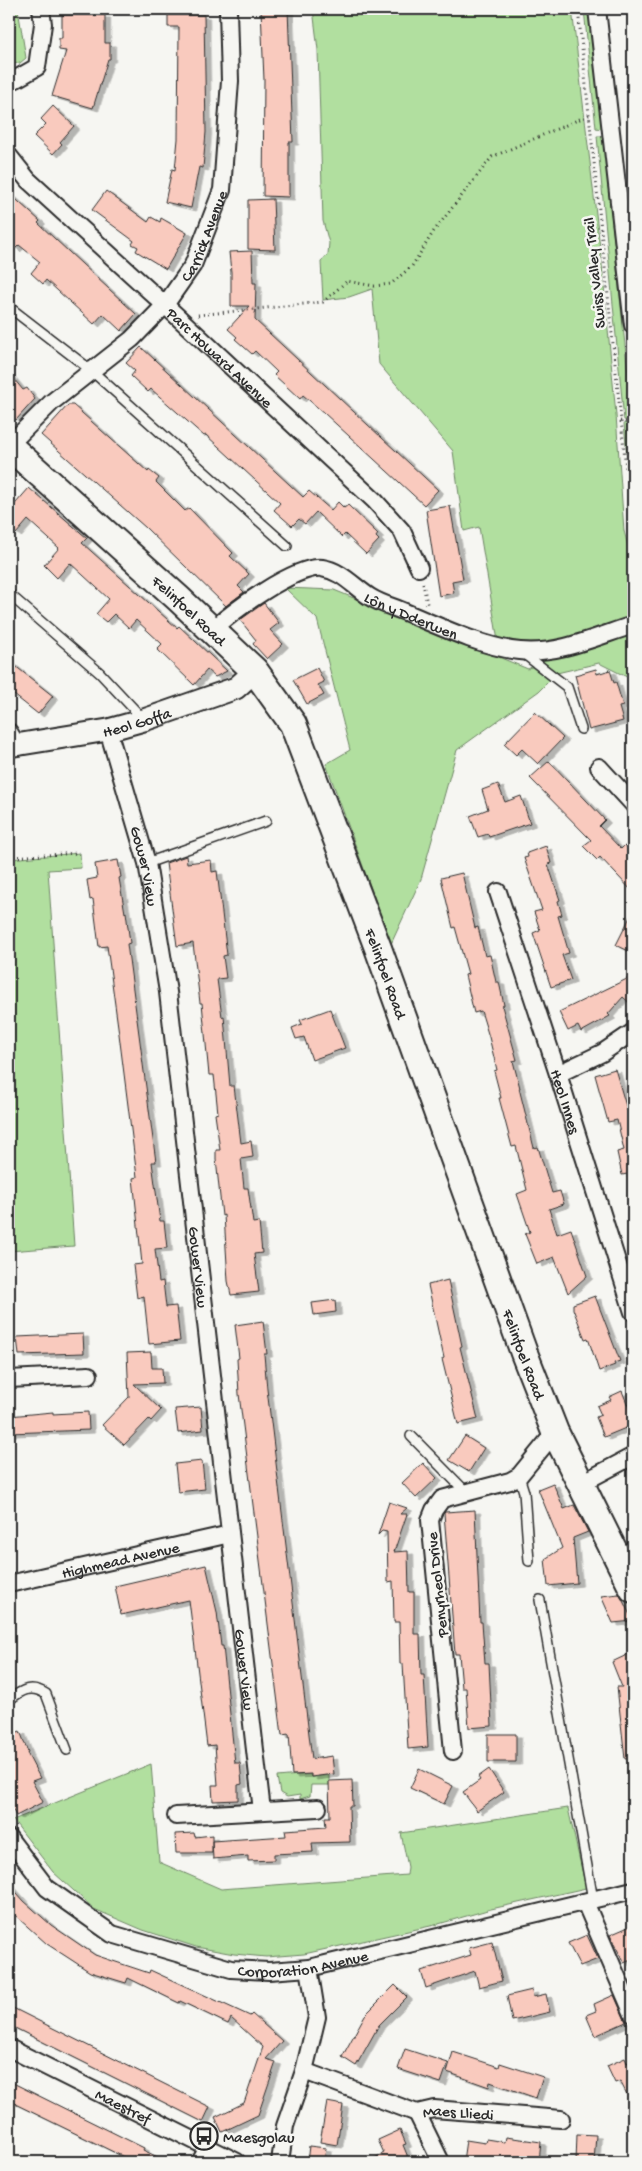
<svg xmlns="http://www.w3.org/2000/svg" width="642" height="2171" font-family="'Gochi Hand',sans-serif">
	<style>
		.green { fill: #b1df9f; stroke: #6e8565 }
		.building { fill: #f9cabe; stroke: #2b2b2b; filter: url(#shadow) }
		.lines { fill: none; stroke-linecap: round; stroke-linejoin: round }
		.service-casing { stroke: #2b2b2b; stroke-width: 12 }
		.minor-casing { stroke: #2b2b2b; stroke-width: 20 }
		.tertiary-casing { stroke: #2b2b2b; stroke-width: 25 }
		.primary-casing { stroke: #2b2b2b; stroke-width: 30 }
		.path { stroke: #2b2b2b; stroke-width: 3; stroke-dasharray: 1 4; stroke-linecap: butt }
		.service { stroke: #f6f6f2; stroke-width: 9 }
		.minor { stroke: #f6f6f2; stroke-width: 16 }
		.tertiary { stroke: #f6f6f2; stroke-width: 21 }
		.primary { stroke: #f6f6f2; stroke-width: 26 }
		.labels { text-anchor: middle; stroke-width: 5; stroke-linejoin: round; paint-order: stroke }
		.street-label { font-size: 16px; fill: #2b2b2b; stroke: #f6f6f2 }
		.poi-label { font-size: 16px; fill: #2b2b2b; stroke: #f6f6f2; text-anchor: start }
	</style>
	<defs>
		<filter id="shadow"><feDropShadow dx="5.5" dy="3" stdDeviation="0" flood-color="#0004"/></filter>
	</defs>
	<rect width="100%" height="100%" fill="#f6f6f2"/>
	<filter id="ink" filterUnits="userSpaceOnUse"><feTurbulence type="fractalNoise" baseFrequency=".02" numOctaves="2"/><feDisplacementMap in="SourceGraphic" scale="10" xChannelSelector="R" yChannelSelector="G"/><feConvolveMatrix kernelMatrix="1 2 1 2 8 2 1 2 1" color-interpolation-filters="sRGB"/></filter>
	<g filter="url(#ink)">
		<path class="green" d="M9,9H18L26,58L20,63L9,64Z
			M313,9H572L602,265L616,415L624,531L633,564V618L563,643L498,641L479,527L464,531L453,451L379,364L372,289L349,297L323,300L321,262L328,254L329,243L323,221L318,50Z
			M584,9H590L602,129L596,128Z
			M597,136H603L633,421L624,420Z
			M624,423L633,425V517Z
			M285,588L334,590L528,669L547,658L633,633V680L599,663L557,673L539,691L457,750L421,879L391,944L326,764L350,750L317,619Z
			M80,853L81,868L48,870L74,1246L9,1251V859Z
			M151,1764L159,1862L221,1889L407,1875L408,1867L401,1833L568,1808L586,1888L491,1909L435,1925L304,1954L266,1957L234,1954L196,1947L143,1930L94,1909L53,1872L13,1820Z
			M311,1774V1777L329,1775V1785H311L310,1796L300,1799V1795L287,1797L280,1793L277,1777Z"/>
		<path class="building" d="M261,9H288L293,142H289V197L263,196L264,80Z
			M62,15H105V43H110V59H108L93,108L52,96L66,51L59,50V38H62Z
			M168,15H204L206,132L203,168L199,167L191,208L165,202L172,169L175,170L178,139L179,27H168Z
			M53,106L74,126L60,142L62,144L53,154L34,136L46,124L41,119Z
			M106,191L148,222L151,217L160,222L161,218L187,233L166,269L136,251L138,247L132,244L134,241L92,210Z
			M9,193L40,221L38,223L55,239L136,314L121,331L103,314L94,324L46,280L43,284L31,273L40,262L19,245L15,249L9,243Z
			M273,199L275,250L248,249V200Z
			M252,251L253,283H256L255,320L438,490L424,505L324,413L303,395L300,399L285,385L274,375L277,372L255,351L252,354L235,339L237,337L228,329L249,306H231V272L229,252Z
			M141,347L303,497L309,491L331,510L338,502L344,508L348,505L378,534L376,537L379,540L366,554L345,534L342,537L316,512L305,524L299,519L292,526L274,510L280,503L206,435L204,436L151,389L148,392L131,376L135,371L126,363Z
			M9,373L23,390L27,388L35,399L16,420L9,414Z
			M68,405H73L148,472L149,470L159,478L156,482L185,511L189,508L233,553L230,556L249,574L238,586L244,592L226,606L146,528L41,435Z
			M29,488L87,538L82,543L177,628L179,626L227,671L215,677L207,670L194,685L157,649L162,644L136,620L129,628L114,614L106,622L96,614L109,599L70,563L57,578L44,565L59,548L28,520L16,534L9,528V511Z
			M450,506L463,579L452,581L454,593L439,596L426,510Z
			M264,603L279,623L270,630L283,644L267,659L253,644L256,640L240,620Z
			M9,661L53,696L38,714L9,691Z
			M317,668L324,682L318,685L324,695L307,704L293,680Z
			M596,669L597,674L610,670L614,683L616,682L623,706L619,707L623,721L589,730L575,675Z
			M535,712L563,738L538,764L522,749L516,755L504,744Z
			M549,761L605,820L599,826L621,849L625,845L633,854V892L600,857L597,860L583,846L591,840L530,778Z
			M498,784L505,802L521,796L530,823L489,837L488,834L478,837L470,816L488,809L482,790Z
			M546,846L551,863L548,864L560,900L558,901L562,915L558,916L569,953L562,955L571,980L551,987L533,933L540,930L534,912L542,910L524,858L528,857L527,853Z
			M186,856L187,863L211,860L212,872L217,871L227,955L223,956L226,978L217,979L222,1017L224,1016L230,1086H234L241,1143L251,1141L253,1157L241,1159L244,1188H248L253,1223L259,1222L262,1253L254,1254L259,1292L231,1295L228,1281L224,1215L222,1216L216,1159V1150H220L215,1114L218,1113L214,1075H209L202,1003H200L193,943L177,946L166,863Z
			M118,860L121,877L119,878L125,913L126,912L130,943L127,944L156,1162H152L160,1221H164L167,1248L155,1249L159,1282L163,1281L166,1307L176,1306L180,1341L149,1344L144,1296L137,1298L133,1265L142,1264L133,1178L137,1177L119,1034L107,946L99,947L93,899L90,900L87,880L97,878L95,864Z
			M462,873L475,928L478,927L485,956L490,955L496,982H499L504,1005L502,1006L517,1060L513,1061L520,1088H519L534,1148L538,1147L552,1193L560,1191L564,1204L549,1209L557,1234L571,1229L587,1276L568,1293L554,1257L537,1264L525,1234L530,1232L517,1194L527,1190L516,1146L512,1147L499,1098H501L494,1071L497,1070L489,1037L481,1011L474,1013L465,975L468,974L455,927L453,928L441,878Z
			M633,911V953L616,945Z
			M633,976V1006L623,997L608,1014L610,1016L581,1032L578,1026L568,1031L559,1012Z
			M330,1009L345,1048L312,1060L304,1037L296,1039L292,1028L302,1024L300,1020Z
			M615,1069L631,1123H633V1173L622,1175L617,1152L624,1150L617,1120L608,1122L595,1075Z
			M448,1280L462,1346L460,1347L478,1419L458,1424L442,1359L444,1358L428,1285Z
			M595,1296L620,1361L614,1363L615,1365L599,1371L588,1338L585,1339L573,1309V1304Z
			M335,1300L336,1312L314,1315L312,1303Z
			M263,1321L267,1354H264L267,1389L312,1759L332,1756L334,1774L311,1777V1774L292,1775L289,1734L282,1735L239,1394L237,1359L239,1358L235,1325Z
			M83,1334L84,1353L19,1355L17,1337Z
			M151,1352L152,1368H162L163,1383L134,1384L161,1410L151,1421L149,1419L124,1445L102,1425L129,1397L127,1353Z
			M622,1391L633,1418V1425L604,1437L596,1417L601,1415L597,1406L611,1400L609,1397Z
			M201,1407L203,1430L178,1433L175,1409Z
			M53,1412V1414L88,1412L89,1430L9,1433V1416Z
			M465,1436L484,1448L469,1472L449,1460Z
			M202,1461L205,1489L178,1492L175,1464Z
			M423,1463L437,1478L416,1498L402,1483Z
			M553,1483L564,1509L574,1505L588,1532L573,1538L577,1583L548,1586L545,1559L562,1548L538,1489Z
			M389,1502L407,1508L400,1514H407L394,1552L408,1551L409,1592H414V1634H420L421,1675H424L428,1747L408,1749L403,1664H400L399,1622H394L393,1581L388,1582L387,1532L382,1531L378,1535Z
			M475,1510L480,1622H482L485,1663H489L492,1726L469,1728L466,1688H462L459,1654H455L444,1513L445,1512Z
			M206,1565L217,1612L221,1646H223L235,1763H240L242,1784L238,1785V1800L213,1801L212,1785H218L215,1745L207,1746L189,1600L121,1615L115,1586Z
			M619,1594L622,1599L633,1621L613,1623L601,1596Z
			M633,1652V1758L625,1759L617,1687H622L612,1662Z
			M20,1731L28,1752L27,1753L40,1778L32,1781L43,1802L16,1816L9,1802V1736Z
			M488,1734H516V1762H488Z
			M419,1769L453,1786L444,1804L410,1788Z
			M489,1769L504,1792L477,1811L463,1792L480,1780L478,1777Z
			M352,1780L353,1806H349L350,1842L312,1843L313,1852L274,1854V1860L248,1861V1856L213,1859L212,1841L286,1836L285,1830L326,1827L325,1817H330L329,1781Z
			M194,1833L195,1837L212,1835V1853H176L175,1834Z
			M9,1884L24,1901L51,1925L95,1955L149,1973L150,1970L250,2016L252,2014L282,2041L266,2059L276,2062L258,2115L222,2132L215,2117L244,2103L263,2047L231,2018L228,2024L180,2001L179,2003L128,1978L126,1983L90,1972L47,1944L9,1910Z
			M633,1925V1959L624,1963L610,1935Z
			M587,1935L598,1959L580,1966L568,1943Z
			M492,1942L502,1981L479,1987L475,1971L426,1988L421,1971L471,1955L469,1948Z
			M395,1985L407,1997L379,2025L356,2066L342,2057L365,2015Z
			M532,1990L533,1997L546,1994L550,2012L512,2021L507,1996Z
			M614,1995L626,2022L595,2036L586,2015L596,2011L594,2004Z
			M9,2006L210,2107L203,2122L9,2025Z
			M405,2049L448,2063L441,2083L398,2069Z
			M453,2052L499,2067L500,2063L543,2077L536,2098L490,2082L489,2087L447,2072Z
			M625,2058L627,2063L633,2061V2106L620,2081L615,2083L607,2066Z
			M9,2081L144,2148L143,2150L168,2162H134L9,2101Z
			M327,2102L343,2105L337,2145L320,2142Z
			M400,2130L406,2144L403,2145L410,2162H367L384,2153L378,2140Z
			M577,2134L596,2135L594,2162H576Z
			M506,2137L541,2142L539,2162L503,2157L502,2162L483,2160L482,2162L463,2161L466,2140L485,2143L486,2139L505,2142Z
			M309,2146L326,2148L324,2162H307Z"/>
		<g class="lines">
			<g class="service-casing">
				<path id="service" d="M9,307L92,371L287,546
					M9,594L100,673L144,720
					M523,653L567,687L581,729
					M147,863L266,821
					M411,1436L467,1493
					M519,1476L524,1492L529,1561
					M540,1600L593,1900
					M9,1700C22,1690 31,1684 46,1694L67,1750"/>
			</g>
			<g class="minor-casing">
				<g id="minor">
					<path d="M597,9L633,325"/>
					<path d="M9,80L16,79L37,67L43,24L41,9"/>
					<path id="s1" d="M9,156L28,180L165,305L375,501L402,531L419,568"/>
					<path id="s2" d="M9,445L52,402L132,339L165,305L193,265L222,190L230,81L228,9"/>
					<path id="s3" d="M212,631C230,612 296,565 322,568C342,571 354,587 370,597C381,604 394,607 405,612C438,626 485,648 520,651C558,655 598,636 633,625"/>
					<path id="s4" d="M108,730L147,863L168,992L262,1811"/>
					<path d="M9,732L17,745"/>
					<path d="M599,767L633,804"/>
					<path id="s5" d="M498,892L558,1074L633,1312"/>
					<path d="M558,1074L602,1053L633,1032"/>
					<path d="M9,1379L89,1375"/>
					<path d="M580,1484L633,1456"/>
					<path id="s6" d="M9,1584L230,1534"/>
					<path d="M453,1751L430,1520L434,1510L442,1499L510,1481L519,1476L555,1432"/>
					<path d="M176,1816L318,1808"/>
					<path id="s7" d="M9,1838L47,1888L112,1934L231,1969L269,1971L309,1968L633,1890"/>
					<path d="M585,1902L633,2014"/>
					<path id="s8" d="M9,2048L237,2162"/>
					<path id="s9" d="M304,2071L417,2113L434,2109L561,2119"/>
					<path d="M417,2113L441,2162"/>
					<path d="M200,2162L208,2148"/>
					<path d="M280,2162L285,2126L304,2071L317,2017L309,1968"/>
				</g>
			</g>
			<g class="tertiary-casing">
				<g id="tertiary">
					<path id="s10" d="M9,746L108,730L144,720L236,688L255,671"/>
				</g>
			</g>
			<g class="primary-casing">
				<g id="primary">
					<path id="s11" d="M9,446L179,599L255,671L293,724L378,948L524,1353L555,1432L633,1589"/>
				</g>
			</g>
			<path class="path" d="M578,9L633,535
				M198,315L323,302L347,281L374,286L391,284L412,266L434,231L492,157L589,115
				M620,421L633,423
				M423,583L427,604
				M9,857L80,853"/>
			<use href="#service" class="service"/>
			<use href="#minor" class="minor"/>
			<use href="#tertiary" class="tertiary"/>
			<use href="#primary" class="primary"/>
		</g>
	</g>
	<defs>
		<g id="bus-ring" transform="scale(1.4375)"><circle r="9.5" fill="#f6f6f2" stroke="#2b2b2b" stroke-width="1.5"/><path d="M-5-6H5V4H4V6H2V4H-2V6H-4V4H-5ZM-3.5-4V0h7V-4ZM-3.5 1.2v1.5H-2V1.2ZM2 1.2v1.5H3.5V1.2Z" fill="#2b2b2b"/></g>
	</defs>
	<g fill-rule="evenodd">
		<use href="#bus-ring" x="204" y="2136"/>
	</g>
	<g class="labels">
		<g class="street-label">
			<text dy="6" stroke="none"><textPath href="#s2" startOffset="290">Carrick Avenue</textPath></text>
			<text transform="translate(593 273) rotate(-96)" y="6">Swiss Valley Trail</text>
			<text dy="6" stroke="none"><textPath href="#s1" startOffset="292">Parc Howard Avenue</textPath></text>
			<text dy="6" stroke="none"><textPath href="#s11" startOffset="244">Felinfoel Road</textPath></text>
			<text dy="6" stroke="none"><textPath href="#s3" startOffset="231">Lôn y Dderwen</textPath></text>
			<text dy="6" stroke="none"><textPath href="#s10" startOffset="130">Heol Goffa</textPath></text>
			<text dy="6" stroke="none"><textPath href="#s4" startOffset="141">Gower View</textPath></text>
			<text dy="6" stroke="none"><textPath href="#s11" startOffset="665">Felinfoel Road</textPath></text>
			<text dy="6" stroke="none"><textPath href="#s5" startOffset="220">Heol Innes</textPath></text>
			<text dy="6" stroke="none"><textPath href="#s4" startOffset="546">Gower View</textPath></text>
			<text dy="6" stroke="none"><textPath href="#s11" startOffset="1070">Felinfoel Road</textPath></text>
			<text dy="6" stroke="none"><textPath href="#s6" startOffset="114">Highmead Avenue</textPath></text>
			<text transform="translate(436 1585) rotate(-96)" y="6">Penyrheol Drive</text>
			<text dy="6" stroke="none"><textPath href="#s4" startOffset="951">Gower View</textPath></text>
			<text dy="6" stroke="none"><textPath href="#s7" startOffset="339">Corporation Avenue</textPath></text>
			<text dy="6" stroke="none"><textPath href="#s8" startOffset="128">Maestref</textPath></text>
			<text dy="6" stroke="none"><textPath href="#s9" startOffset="162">Maes Lliedi</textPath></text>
		</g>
		<g class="poi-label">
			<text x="223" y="2142">Maesgolau</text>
		</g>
	</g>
	<rect width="642" height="2171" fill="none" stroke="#f6f6f2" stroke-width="30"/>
	<rect x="15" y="15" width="612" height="2141" fill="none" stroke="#2b2b2b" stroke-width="2" filter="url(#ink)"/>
</svg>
